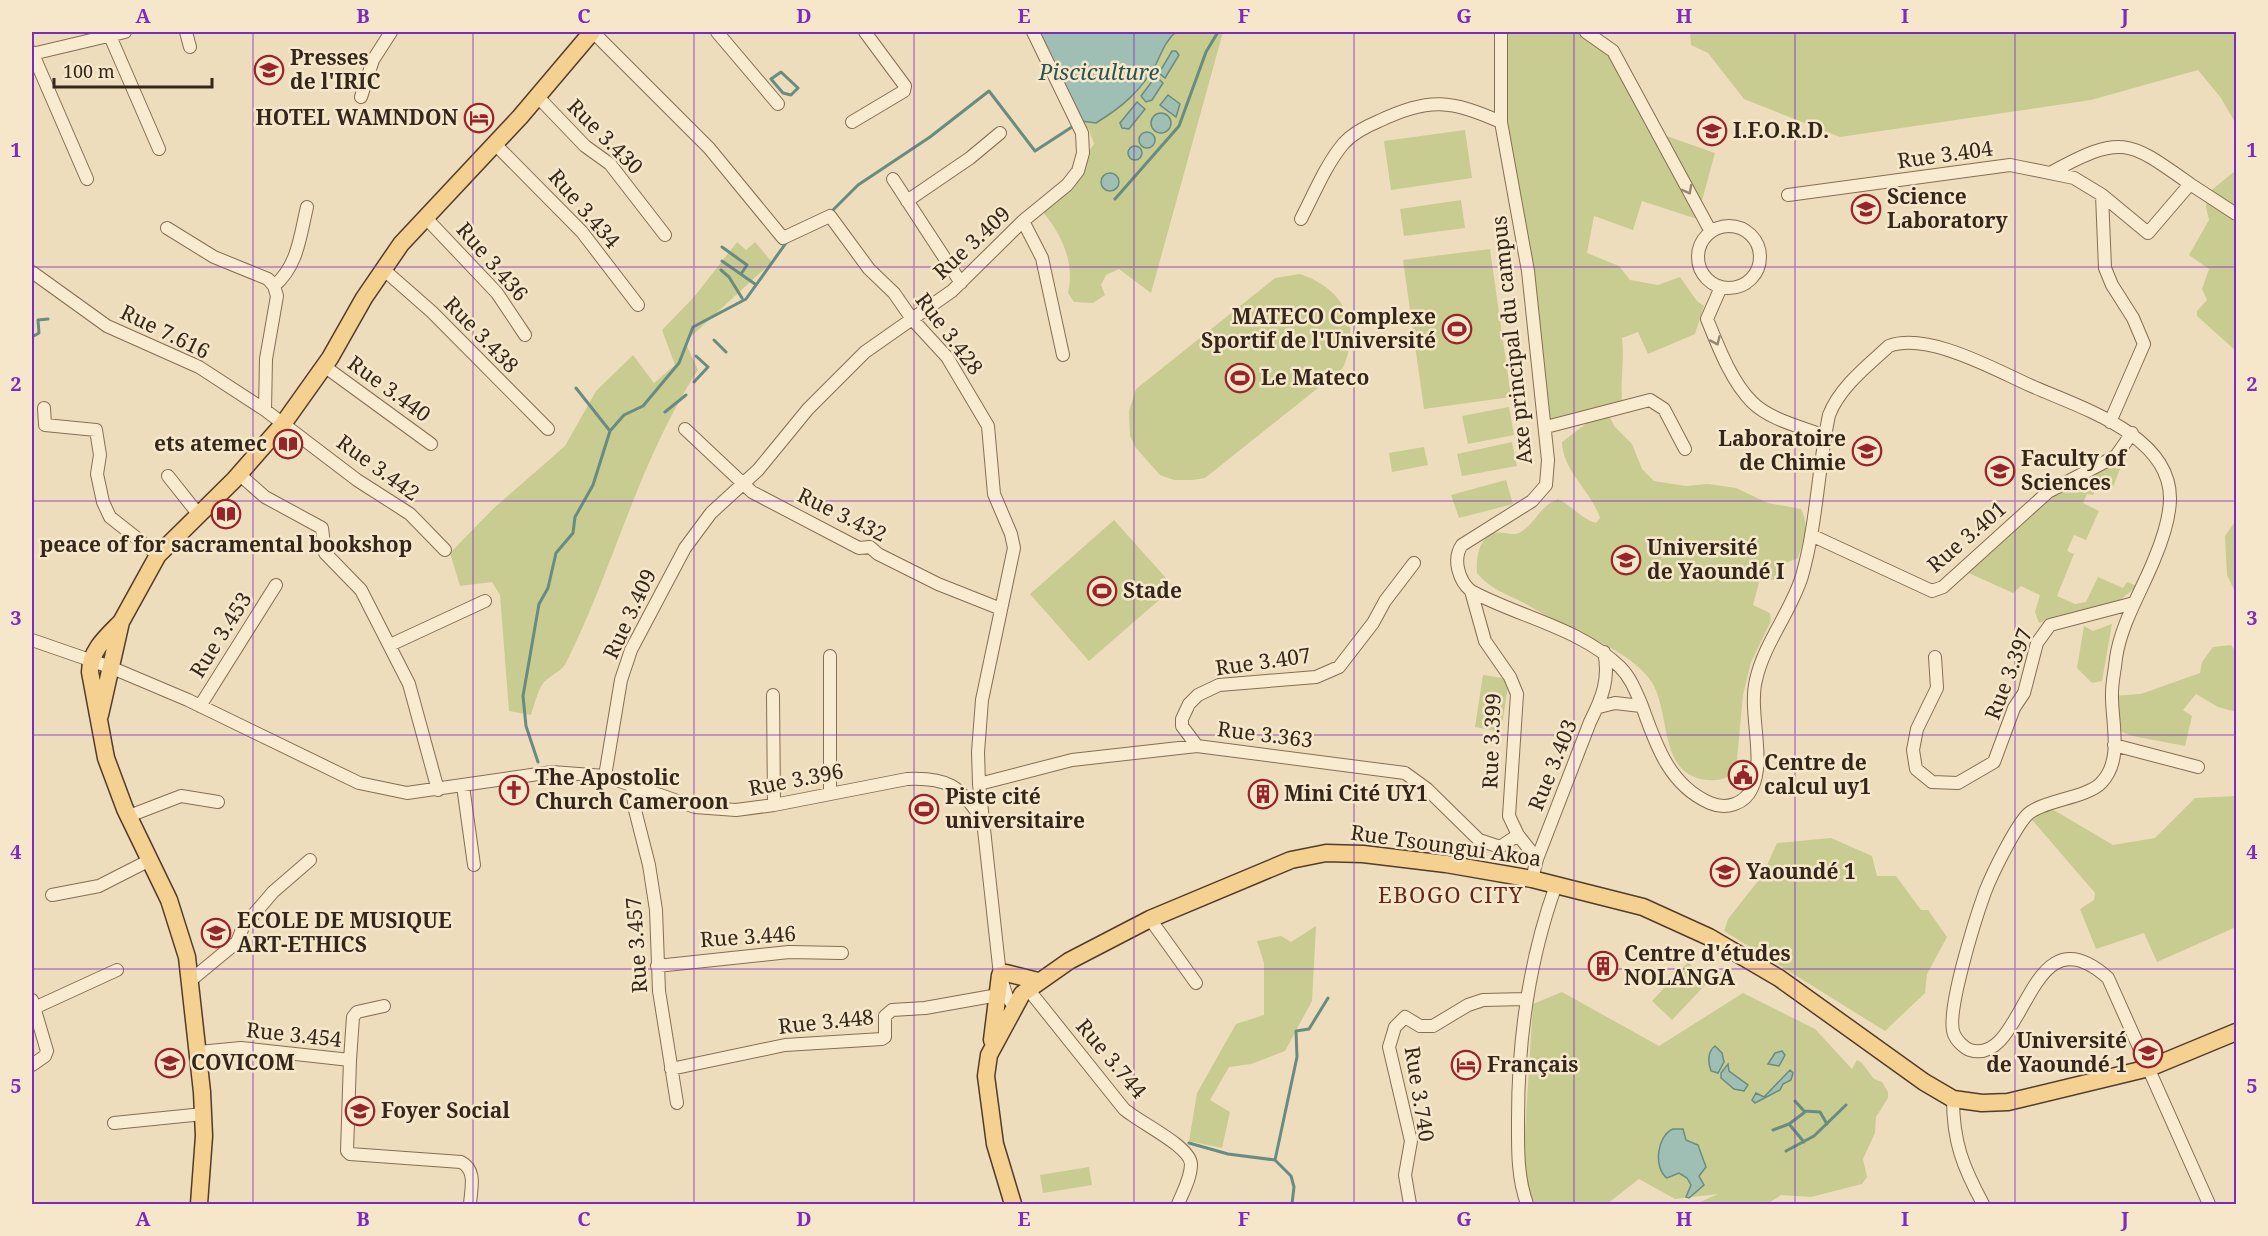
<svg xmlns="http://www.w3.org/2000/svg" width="2268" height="1236" font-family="'Noto Serif',serif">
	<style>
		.green { fill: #c8cc90 }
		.water { fill: #a0bfb4; stroke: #688c81; stroke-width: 1.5 }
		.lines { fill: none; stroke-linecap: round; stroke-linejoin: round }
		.stream { stroke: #688c81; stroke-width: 3 }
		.minor-casing { stroke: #866d55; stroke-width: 14 }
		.major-casing { stroke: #533b2a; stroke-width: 19 }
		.minor { stroke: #f9ebcf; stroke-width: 12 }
		.major { stroke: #f4d191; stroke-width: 16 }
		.oneway { stroke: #968875 }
		.grid { fill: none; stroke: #7b2cbf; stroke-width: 1.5; stroke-opacity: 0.55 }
		.labels { text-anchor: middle; stroke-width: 5; stroke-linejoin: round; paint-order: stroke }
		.poi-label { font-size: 21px; font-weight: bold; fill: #34261b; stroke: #f6e7cb; text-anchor: start }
		.street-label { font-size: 21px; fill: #34261b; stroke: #f6e7cb }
		.water-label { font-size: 22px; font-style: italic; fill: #295550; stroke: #f6e7cb }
		.neighbourhood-label { font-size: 22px; letter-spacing: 1.5px; fill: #622519; stroke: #f6e7cb }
		.neatline { fill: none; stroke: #7b2cbf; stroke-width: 2 }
		.grid-label { font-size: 20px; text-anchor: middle; font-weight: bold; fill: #7b2cbf }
	</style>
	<rect width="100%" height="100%" fill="#eeddbc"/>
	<path class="green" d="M1176,32H1223L1151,293L1119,269L1106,275L1101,285L1105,295L1093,303L1074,302L1068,293C1075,263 1062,235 1043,212L1074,174L1094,144L1089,130L1081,121L1096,122C1122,107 1141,91 1156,64C1162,52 1166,40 1176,32Z
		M1501,32H1586L1597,36L1658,133L1715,153L1697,219L1642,201L1633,230L1594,216L1587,253L1619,266L1630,280L1658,285L1680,277L1697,301L1704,306L1695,334L1648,354L1638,332L1622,338C1625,362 1619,385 1623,408L1546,427L1501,122Z
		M1690,32H2236V124L2221,98L2198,70L2091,100L1840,137L1744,99L1708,53L1691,45Z
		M1465,130L1472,178L1391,190L1384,141Z
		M2236,170V351L2197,316V311L2207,300L2202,289L2209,269L2189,255L2209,220L2206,207L2208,193Z
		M1461,200L1465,228L1404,236L1400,209Z
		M737,242L746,250L755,242L772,262L685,342L698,370C639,460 614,567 566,663C561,672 548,676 542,685C537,693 534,706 531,715L509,711L500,595L492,582L460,586L450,553L494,508L565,446L596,391L633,355L654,383L675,365L662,330L694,297Z
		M1490,249L1511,397L1424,409L1403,260Z
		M1300,274C1344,289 1362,324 1343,368L1205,478L1192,480H1174L1160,475L1136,448L1130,436L1129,411L1136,389L1275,278Z
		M1509,407L1514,435L1468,444L1462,416Z
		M1609,416L1615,427L1632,444L1642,469L1654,481L1686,486L1708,484L1736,488L1768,503L1801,509C1810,526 1803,541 1798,558L1786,563L1777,580L1760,579L1753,605L1770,613L1771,621L1751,662L1743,695L1736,770C1728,779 1719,781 1707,780C1655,775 1673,706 1648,677C1626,651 1596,641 1566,627C1551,619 1537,610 1522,602C1506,594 1489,588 1477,573C1476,560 1478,537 1495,533C1503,531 1511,536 1519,533C1535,525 1539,506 1558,499C1571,505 1582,519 1596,523L1600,518C1591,490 1563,472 1562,442L1591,420Z
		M1512,442L1517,466L1462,476L1457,454Z
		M1424,447L1428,465L1392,472L1389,453Z
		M2116,456H2125L2113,487L2099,481L2093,495L2087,494L2083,503L2099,511L2086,540L2074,535L2067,551L2074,554L2057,596L2075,604L2086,602L2098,577L2123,588L2127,582L2137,586L2119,601L2039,623L2035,612L2040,595L2021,586L2013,593L1962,570L2048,492Z
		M1506,480L1513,504L1459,518L1451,495Z
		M1114,520L1174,587L1089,661L1030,594Z
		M2236,520V594L2227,575L2225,536Z
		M2112,624L2102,681L2092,683L2077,668L2084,626L2093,631Z
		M2231,645L2236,652V712L2218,707L2196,694L2183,710L2192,716L2185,746L2133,736L2114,729L2111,696L2141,694L2200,673L2202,662L2213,647Z
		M1483,675L1509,679L1501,732L1475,727Z
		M2236,796V927L2157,962L2144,933L2096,949L2080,909L2094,900L2095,893L2027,814L2047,806L2113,845L2155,838L2195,798Z
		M1831,838L1872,856L1877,876H1896L1921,910H1928L1947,937L1927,974L1925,993L1885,1031L1724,931L1728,919L1762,876L1777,843Z
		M1316,926L1312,1001L1285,1051L1251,1064L1229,1067L1210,1100L1230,1112L1222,1148L1189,1141L1197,1093L1236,1024L1264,1015V963L1257,941L1281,936L1291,942Z
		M1688,962L1708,982L1672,1020L1652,1001Z
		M1562,992L1659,1046L1743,993L1815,1029L1852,1069L1857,1060L1862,1063L1874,1079L1882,1082L1888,1092V1098L1876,1117L1875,1133L1863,1159L1867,1177L1862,1184L1811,1197L1781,1195L1767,1204H1696L1718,1194L1675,1199L1639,1179L1607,1204H1529L1522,1180L1533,1004Z
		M1089,1167L1092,1185L1043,1193L1040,1175Z"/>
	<path class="water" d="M1037,32H1176C1166,40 1162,52 1156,64C1141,91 1122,107 1096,123L1081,121Z
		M1172,51H1176L1179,55L1165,78L1159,73Z
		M1156,76L1163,83L1152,100L1146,102L1141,96Z
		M1168,95L1180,104L1176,117L1160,105Z
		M1137,102L1145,109L1129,129L1122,128L1120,123Z
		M1151 123a10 10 0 1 1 20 0a10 10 0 1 1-20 0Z
		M1139 140a8 8 0 1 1 16 0a8 8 0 1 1-16 0Z
		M1128 153a7 7 0 1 1 14 0a7 7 0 1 1-14 0Z
		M1101 182a9 9 0 1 1 18 0a9 9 0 1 1-18 0Z
		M1715,1046L1722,1053L1724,1062L1718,1073L1711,1071C1708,1063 1707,1052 1715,1046Z
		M1782,1051L1785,1055L1779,1066L1768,1064L1775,1053Z
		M1728,1064L1729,1071L1748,1085L1744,1091L1734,1089L1721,1078V1073Z
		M1790,1070L1793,1073L1791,1080L1783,1084L1780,1090L1755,1103L1752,1100L1756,1093L1764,1097Z
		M1673,1129H1683L1686,1140L1698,1145L1706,1167L1699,1176L1704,1185L1689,1198L1686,1197L1691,1185L1687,1178L1679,1173L1667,1178C1653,1168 1657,1135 1673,1129Z"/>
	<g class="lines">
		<path class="stream" d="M781,72L798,88L791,95L783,93L771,79Z
			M1115,199L1179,126L1206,52L1218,32
			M831,212L858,185L930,137L989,91L1035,151L1075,125
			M722,247L747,265L741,274
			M722,261L755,284
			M721,270L729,277L742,298
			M32,337L39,333L38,320L48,319
			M714,340L726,352
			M694,382L708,367L696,356
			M576,388L610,431
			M665,412L686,395
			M538,762L526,726L523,696L539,604L548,588L556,553L573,533L575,517L593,485L610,431L624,415L643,406L679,363L693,327L746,299L786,243
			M1795,1101L1804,1111L1820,1112L1827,1124
			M1789,1124L1804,1142
			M1773,1130L1789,1124L1805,1112
			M1189,1143L1228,1154L1275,1160L1291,1176L1294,1187L1292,1204
			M1786,1151L1814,1136L1846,1105
			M1275,1160L1297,1057L1296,1031L1309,1029L1328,998"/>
		<g class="minor-casing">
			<path id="minor" d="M186,32L190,47
				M593,32L709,148L783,238L830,216L869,269L894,293L912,319L947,357L988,426L994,494L1011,534L1014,548L982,700L978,752L979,784L1000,975L1007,997L1015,1007
				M717,32L778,104
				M1501,32V122L1528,271L1548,460L1546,485L1532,501L1462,545C1452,559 1459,581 1471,591C1519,617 1580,628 1620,667C1631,678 1636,692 1642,706C1656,745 1669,785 1710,803C1726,810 1745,804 1752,788C1766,759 1748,712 1756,680C1764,643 1791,612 1802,576C1817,523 1818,468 1829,415C1840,387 1867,366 1889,346C1927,332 1992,368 2027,384C2075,406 2170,433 2170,498C2170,519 2162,541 2154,560C2141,592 2121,624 2116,658C2115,670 2112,681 2112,693C2111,721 2124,760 2101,783C2087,798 2040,801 2027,815C2014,829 1992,874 1985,892C1976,917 1945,1014 1954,1034C1956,1040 1964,1048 1970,1050C2027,1067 2027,905 2108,978L2209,1204
				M1586,32L1613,51L1711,232
				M110,36L159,149
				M32,52L87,179
				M32,54L125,32
				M361,97L373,60L391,32
				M538,97L585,146L610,164L665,235
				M852,122L904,91L905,86L865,32
				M495,144L582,232L638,305
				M2052,172C2122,134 2128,140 2190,184
				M893,179L961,283
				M1788,195L2010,165L2074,178L2102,195
				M907,201L970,158L1000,133
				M425,217L497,293L525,335
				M1301,219C1314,194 1326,164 1344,143C1353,133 1367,126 1379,121C1429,97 1451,100 1501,122
				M1023,221L1042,258L1063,355
				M1698 257a31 31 0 1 1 62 0a31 31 0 1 1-62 0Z
				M167,228L214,257L268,279L274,286L277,296L266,359L265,410
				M383,269L432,312L548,429
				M32,272L107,326L199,367L265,410L357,480L410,514L445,550
				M274,286C298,266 300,236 307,207
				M1721,287L1707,319C1718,346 1731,381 1752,402C1770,420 1802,427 1825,436
				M324,366L431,444
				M44,408L45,425L96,430L100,455L97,474L103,502L110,517L158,555
				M2110,422L2144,344L2133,318L2112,285L2105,268L2102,195L2148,233L2190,184L2236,214
				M1546,427L1650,400L1664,409L1685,449
				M685,429L752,492L859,548L870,547L878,554L938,584L1001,609
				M240,475L265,497L322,528L325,553L361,590L409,684L438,790
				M168,476L199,515
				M1811,535L1932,591L1943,587L2048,492L2116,456L2132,433
				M1471,591L1485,641L1510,677L1517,694L1509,816L1518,835L1537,859
				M32,640L110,667L188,700L359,783L407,793L552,772L605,776L695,807L736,810L774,805L907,779C947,777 960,786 981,818
				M390,645L485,601
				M830,656V793
				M1935,657L1937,688L1917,729L1913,750L1916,769L1932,782L1958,783L1994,762L2014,708L2024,693L2037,643L2050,625L2134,603
				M773,695L774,805
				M200,706L276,585
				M1599,707L1615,703L1641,706
				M2114,745L2198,767
				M1197,746L1182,726V719L1189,704L1198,695L1219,685L1316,677L1339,667L1373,623L1385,601L1414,563
				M605,776L621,680L631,650L685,548L711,513L758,470L808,409L865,352L952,291L1023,221L1067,185L1078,171L1083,153L1082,133L1033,32
				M979,784L1072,760L1197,746L1405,773L1427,789L1479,840L1500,847L1518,835
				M463,786L474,865
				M632,786L635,810L649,865L656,910L659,991L677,1103
				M129,816L181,796L218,802
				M1532,879L1537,859L1590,722C1602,698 1610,679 1604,652
				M52,895L99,886L150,860
				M1150,919L1196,983
				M657,966L789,952L842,953
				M191,980L237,942L243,927L273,892L310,860
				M1028,989L1124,1109C1140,1123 1190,1146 1191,1164C1191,1178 1183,1192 1178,1204
				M32,1000L47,1051L45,1056L32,1065
				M32,1009L117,970
				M199,1052L241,1048L350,1060L347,1151L350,1154L461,1162C477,1170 471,1189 470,1204
				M350,1060L353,1017L357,1012L384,1006
				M671,1069L785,1045L882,1039L885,1037V1016L892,1010L925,1008L998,995
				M1953,1099C1953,1142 1963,1167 1983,1204
				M114,1123L203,1114
				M1410,1204L1405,1175L1411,1141L1389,1047L1395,1027L1405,1017L1420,1026H1433L1468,1005L1483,1000L1526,999
				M1527,1204C1517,1176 1518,1148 1518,1119C1518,1038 1529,960 1556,885"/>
		</g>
		<g class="major-casing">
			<path id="major" d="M120,623C106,637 90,651 90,672L106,758L125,809L169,900L187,957L202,1092L204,1136L199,1204
				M100,715L121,622L158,555L234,480L283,424L330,358L364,298L401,244L520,117L592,32
				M1006,973L1038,981
				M992,1040L1000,975
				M1013,1204L995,1144L986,1076L989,1055L1022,994L1069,961L1150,919L1291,860L1326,853L1363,854L1446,864L1532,879L1643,907L1709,937L1779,978L1924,1082L1953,1099L1982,1103L2008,1102L2149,1068L2236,1032"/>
		</g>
		<use href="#minor" class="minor"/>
		<use href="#major" class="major"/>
	</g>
	<defs><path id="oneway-chevron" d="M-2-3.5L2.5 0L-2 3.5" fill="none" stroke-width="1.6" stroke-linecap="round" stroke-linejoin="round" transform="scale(1.5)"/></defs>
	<g class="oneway">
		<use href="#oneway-chevron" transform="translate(1688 190) rotate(62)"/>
		<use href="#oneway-chevron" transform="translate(1716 341) rotate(66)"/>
	</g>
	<path class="grid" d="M253,32V1204M473,32V1204M694,32V1204M914,32V1204M1134,32V1204M1354,32V1204M1574,32V1204M1795,32V1204M2015,32V1204M32,267H2236M32,501H2236M32,735H2236M32,969H2236"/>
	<defs>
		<g id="university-ring" transform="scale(1.5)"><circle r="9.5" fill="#f6e7cb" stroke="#96242a" stroke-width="1.5"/><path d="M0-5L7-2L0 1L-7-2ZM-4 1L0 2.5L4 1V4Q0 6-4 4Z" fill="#96242a"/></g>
		<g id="hotel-ring" transform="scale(1.5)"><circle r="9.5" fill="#f6e7cb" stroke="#96242a" stroke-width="1.5"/><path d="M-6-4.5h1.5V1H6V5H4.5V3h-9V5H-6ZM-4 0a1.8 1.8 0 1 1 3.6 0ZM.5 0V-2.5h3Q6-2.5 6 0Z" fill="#96242a"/></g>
		<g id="stadium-ring" transform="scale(1.5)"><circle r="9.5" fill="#f6e7cb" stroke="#96242a" stroke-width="1.5"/><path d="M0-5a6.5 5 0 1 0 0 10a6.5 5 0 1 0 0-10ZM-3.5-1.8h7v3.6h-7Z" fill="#96242a"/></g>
		<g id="library-ring" transform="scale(1.5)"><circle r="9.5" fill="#f6e7cb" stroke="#96242a" stroke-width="1.5"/><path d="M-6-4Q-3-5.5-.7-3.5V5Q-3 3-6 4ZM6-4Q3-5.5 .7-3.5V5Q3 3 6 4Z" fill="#96242a"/></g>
		<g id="civic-ring" transform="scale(1.5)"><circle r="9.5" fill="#f6e7cb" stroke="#96242a" stroke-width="1.5"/><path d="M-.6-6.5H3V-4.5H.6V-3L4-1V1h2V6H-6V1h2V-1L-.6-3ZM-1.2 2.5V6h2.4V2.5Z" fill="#96242a"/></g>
		<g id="church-ring" transform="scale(1.5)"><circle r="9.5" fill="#f6e7cb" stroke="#96242a" stroke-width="1.5"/><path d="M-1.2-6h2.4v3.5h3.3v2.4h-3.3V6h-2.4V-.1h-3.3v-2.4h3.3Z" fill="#96242a"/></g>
		<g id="building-ring" transform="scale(1.5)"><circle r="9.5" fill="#f6e7cb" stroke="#96242a" stroke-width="1.5"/><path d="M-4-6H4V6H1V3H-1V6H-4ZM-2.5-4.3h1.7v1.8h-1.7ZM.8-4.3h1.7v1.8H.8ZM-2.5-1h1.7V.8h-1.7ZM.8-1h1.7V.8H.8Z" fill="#96242a"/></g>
		<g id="school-ring" transform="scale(1.5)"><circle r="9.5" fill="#f6e7cb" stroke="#96242a" stroke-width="1.5"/><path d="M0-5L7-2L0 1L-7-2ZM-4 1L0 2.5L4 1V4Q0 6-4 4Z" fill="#96242a"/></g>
	</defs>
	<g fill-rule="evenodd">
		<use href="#university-ring" x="269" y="70"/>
		<use href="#hotel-ring" x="479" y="118"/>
		<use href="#university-ring" x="1712" y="131"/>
		<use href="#university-ring" x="1866" y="209"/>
		<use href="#stadium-ring" x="1457" y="329"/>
		<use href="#stadium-ring" x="1240" y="378"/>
		<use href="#library-ring" x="288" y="444"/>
		<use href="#university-ring" x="1867" y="451"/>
		<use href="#university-ring" x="2000" y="471"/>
		<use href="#library-ring" x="226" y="514"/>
		<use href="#university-ring" x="1626" y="560"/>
		<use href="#stadium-ring" x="1102" y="591"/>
		<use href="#civic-ring" x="1743" y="775"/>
		<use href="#church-ring" x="514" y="790"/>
		<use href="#building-ring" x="1263" y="794"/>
		<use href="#stadium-ring" x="924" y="809"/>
		<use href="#university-ring" x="1725" y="872"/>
		<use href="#school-ring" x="216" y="933"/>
		<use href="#building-ring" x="1603" y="966"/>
		<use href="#university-ring" x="2148" y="1053"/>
		<use href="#university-ring" x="170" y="1063"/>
		<use href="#hotel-ring" x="1466" y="1065"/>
		<use href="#school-ring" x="360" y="1111"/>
	</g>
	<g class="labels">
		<g class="poi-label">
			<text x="290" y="65">Presses<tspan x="290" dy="24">de l'IRIC</tspan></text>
			<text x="458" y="125" text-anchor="end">HOTEL WAMNDON</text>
			<text x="1733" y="138">I.F.O.R.D.</text>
			<text x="1887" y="204">Science<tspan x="1887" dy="24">Laboratory</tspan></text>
			<text x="1436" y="324" text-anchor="end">MATECO Complexe<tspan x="1436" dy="24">Sportif de l'Université</tspan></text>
			<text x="1261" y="385">Le Mateco</text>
			<text x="1846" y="446" text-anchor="end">Laboratoire<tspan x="1846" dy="24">de Chimie</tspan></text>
			<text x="267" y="451" text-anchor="end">ets atemec</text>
			<text x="2021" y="466">Faculty of<tspan x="2021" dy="24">Sciences</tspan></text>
			<text x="226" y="552" text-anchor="middle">peace of for sacramental bookshop</text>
			<text x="1647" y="555">Université<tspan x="1647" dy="24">de Yaoundé I</tspan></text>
			<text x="1123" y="598">Stade</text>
			<text x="1764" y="770">Centre de<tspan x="1764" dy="24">calcul uy1</tspan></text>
			<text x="535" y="785">The Apostolic<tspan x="535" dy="24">Church Cameroon</tspan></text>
			<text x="1284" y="801">Mini Cité UY1</text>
			<text x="945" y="804">Piste cité<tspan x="945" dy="24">universitaire</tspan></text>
			<text x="1746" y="879">Yaoundé 1</text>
			<text x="237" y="928">ECOLE DE MUSIQUE<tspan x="237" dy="24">ART-ETHICS</tspan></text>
			<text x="1624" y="961">Centre d'études<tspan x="1624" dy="24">NOLANGA</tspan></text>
			<text x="2127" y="1048" text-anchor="end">Université<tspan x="2127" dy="24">de Yaoundé 1</tspan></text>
			<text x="191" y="1070">COVICOM</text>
			<text x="1487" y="1072">Français</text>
			<text x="381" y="1118">Foyer Social</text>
		</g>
		<g class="street-label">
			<text transform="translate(605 137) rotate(45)" y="7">Rue 3.430</text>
			<text transform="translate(1945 155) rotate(-8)" y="7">Rue 3.404</text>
			<text transform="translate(584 209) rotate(49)" y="7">Rue 3.434</text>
			<text transform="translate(972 243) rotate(-43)" y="7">Rue 3.409</text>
			<text transform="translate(492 262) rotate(49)" y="7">Rue 3.436</text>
			<text transform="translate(165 332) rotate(26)" y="7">Rue 7.616</text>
			<text transform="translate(949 334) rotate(53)" y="7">Rue 3.428</text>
			<text transform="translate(481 335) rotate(46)" y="7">Rue 3.438</text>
			<text transform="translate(1512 340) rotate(-96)" y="7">Axe principal du campus</text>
			<text transform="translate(389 389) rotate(36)" y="7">Rue 3.440</text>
			<text transform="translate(378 468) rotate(36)" y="7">Rue 3.442</text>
			<text transform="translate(842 515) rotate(26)" y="7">Rue 3.432</text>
			<text transform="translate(1967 537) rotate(-41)" y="7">Rue 3.401</text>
			<text transform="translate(630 614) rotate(-65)" y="7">Rue 3.409</text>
			<text transform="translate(221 635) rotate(-58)" y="7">Rue 3.453</text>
			<text transform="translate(1263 662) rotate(-8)" y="7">Rue 3.407</text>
			<text transform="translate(2009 674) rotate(-69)" y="7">Rue 3.397</text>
			<text transform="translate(1265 735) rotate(7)" y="7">Rue 3.363</text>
			<text transform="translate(1492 741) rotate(-88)" y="7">Rue 3.399</text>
			<text transform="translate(1553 765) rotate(-68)" y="7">Rue 3.403</text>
			<text transform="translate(796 780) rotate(-11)" y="7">Rue 3.396</text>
			<text transform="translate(1446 846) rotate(8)" y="7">Rue Tsoungui Akoa</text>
			<text transform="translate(748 937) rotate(-4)" y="7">Rue 3.446</text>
			<text transform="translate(637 945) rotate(-94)" y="7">Rue 3.457</text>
			<text transform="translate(826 1022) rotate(-6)" y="7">Rue 3.448</text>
			<text transform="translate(294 1035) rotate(6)" y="7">Rue 3.454</text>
			<text transform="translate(1111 1059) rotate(50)" y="7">Rue 3.744</text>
			<text transform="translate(1419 1094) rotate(81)" y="7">Rue 3.740</text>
		</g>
		<g class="water-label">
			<text x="1099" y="80">Pisciculture</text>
		</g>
		<g class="neighbourhood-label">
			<text x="1451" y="903">EBOGO CITY</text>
		</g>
	</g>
	<rect width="2268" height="1236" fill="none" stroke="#f6e7cb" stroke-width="66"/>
	<path d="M54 78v9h158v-9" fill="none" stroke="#34261b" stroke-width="3"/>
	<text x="63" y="78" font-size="18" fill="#34261b" stroke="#f6e7cb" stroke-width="4.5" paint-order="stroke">100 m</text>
	<rect x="33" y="33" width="2202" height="1170" class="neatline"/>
	<g class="grid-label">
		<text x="143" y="23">A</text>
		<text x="363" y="23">B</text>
		<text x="584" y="23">C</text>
		<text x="804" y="23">D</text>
		<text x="1024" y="23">E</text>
		<text x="1244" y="23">F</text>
		<text x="1464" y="23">G</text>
		<text x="1684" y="23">H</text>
		<text x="1905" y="23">I</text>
		<text x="2125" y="23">J</text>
		<text x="16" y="157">1</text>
		<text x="2252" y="157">1</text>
		<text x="16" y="391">2</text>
		<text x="2252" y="391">2</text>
		<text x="16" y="625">3</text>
		<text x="2252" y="625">3</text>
		<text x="16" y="859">4</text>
		<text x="2252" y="859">4</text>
		<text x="16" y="1093">5</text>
		<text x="2252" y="1093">5</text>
		<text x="143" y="1226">A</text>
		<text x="363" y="1226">B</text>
		<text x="584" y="1226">C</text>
		<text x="804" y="1226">D</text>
		<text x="1024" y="1226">E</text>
		<text x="1244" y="1226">F</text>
		<text x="1464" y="1226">G</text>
		<text x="1684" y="1226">H</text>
		<text x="1905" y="1226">I</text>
		<text x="2125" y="1226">J</text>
	</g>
</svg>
